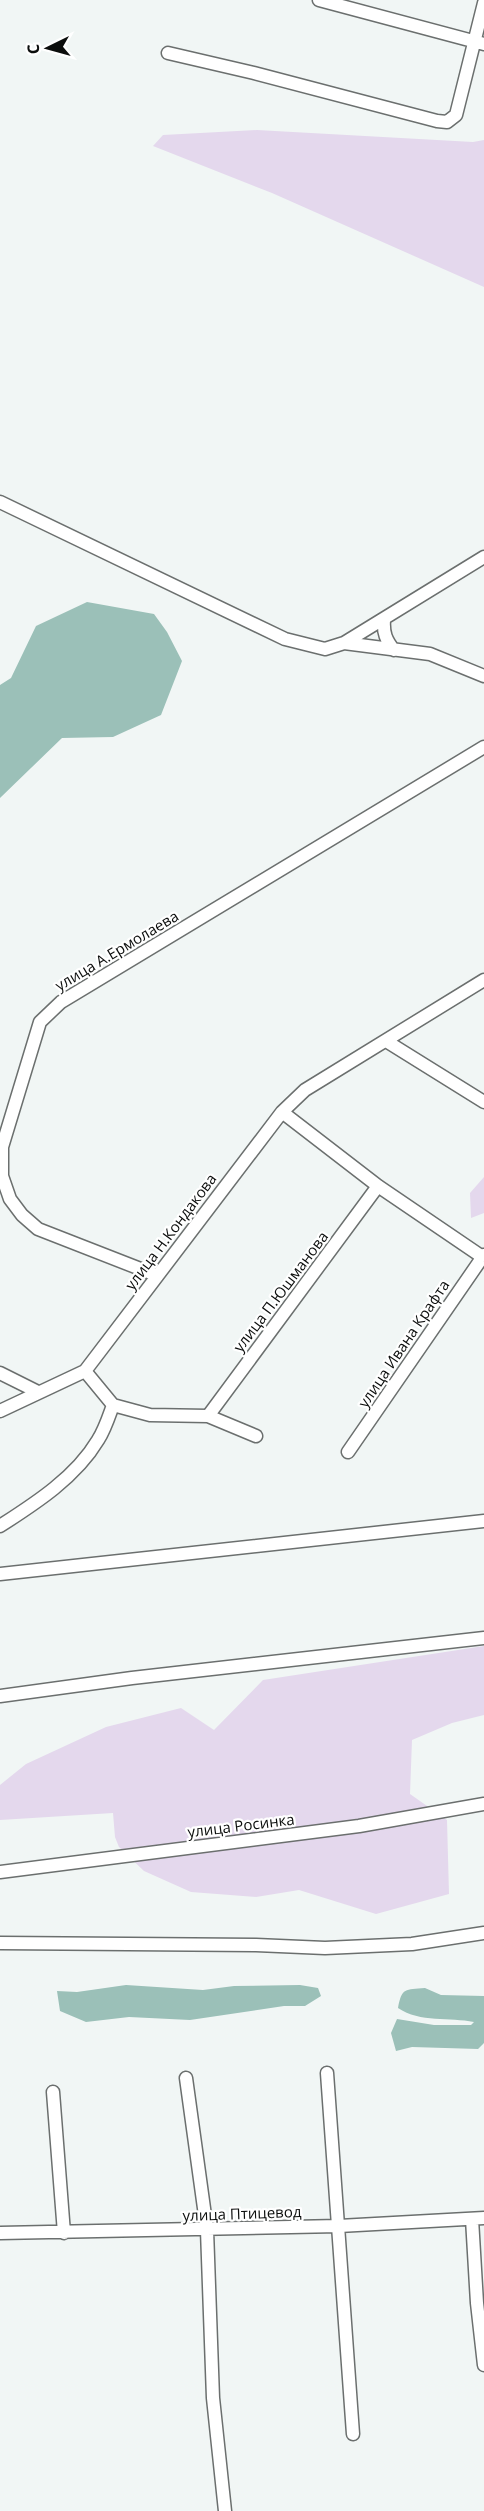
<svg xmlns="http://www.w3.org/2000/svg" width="484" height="2511" font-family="'Open Sans',sans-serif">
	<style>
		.green { fill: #e4d8ed }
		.water { fill: #9bc0b8 }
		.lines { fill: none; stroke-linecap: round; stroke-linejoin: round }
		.minor-casing { stroke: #6b6f6e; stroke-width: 15 }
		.minor { stroke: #fff; stroke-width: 12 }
		.labels { text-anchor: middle; stroke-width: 4.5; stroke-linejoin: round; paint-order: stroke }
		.street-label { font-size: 15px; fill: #0b0d0c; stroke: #fff }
	</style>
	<rect width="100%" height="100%" fill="#f1f6f5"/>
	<path class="green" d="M257,130L473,142L484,140V287L272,193L153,146L163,135Z
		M484,1177V1213L471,1218L470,1193Z
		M484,1646V1715L452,1723L412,1740L410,1794L447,1820L449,1894L376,1914L299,1890L256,1897L191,1892L144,1871L119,1847L115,1837L113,1813L0,1820V1785L26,1764L106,1727L181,1708L214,1730L263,1680Z"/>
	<path class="water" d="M87,602L154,614L167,632L182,661L161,715L113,737L62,738L0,798V685L11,678L36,626Z
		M126,1985L203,1990L234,1986L300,1985L318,1988L321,1996L305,2006H284L190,2020L129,2017L86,2022L60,2011L57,1991L77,1992Z
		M425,1988L441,1995L484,1996V2043L478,2049L412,2047L396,2051L391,2033L397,2019L434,2025H471L474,2022C450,2017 420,2023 398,2008C402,1987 405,1990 425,1988Z"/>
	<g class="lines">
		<g class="minor-casing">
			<path id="minor" d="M319,0L484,44
				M168,53L254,73L437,121L447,122L456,115L484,3
				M0,502L285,639L325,649L344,643L484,557
				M384,620C383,633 386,640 394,650
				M344,643L430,654L484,676
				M386,1041L484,1102
				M282,1112L378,1186L481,1256
				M156,1275L38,1229L22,1215L10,1199L2,1176V1147L40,1022L61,1002L484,747
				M0,1373L38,1392
				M113,1405L150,1415L208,1416L256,1436
				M0,1411L85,1371L282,1112L305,1090L484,980
				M208,1416L378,1186
				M348,1452L484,1255
				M0,1526C36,1503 76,1477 98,1440C105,1429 109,1416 113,1405L85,1371
				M0,1574L484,1521
				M0,1696L132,1678L484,1638
				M0,1872L359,1826L484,1804
				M0,1943L256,1945L325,1948L412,1944L484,1933
				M327,2073L353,2434
				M186,2078L207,2230L213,2398L225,2511
				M53,2092L64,2233
				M472,2219L477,2303L484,2365
				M0,2233L339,2226L484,2218"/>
		</g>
		<use href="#minor" class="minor"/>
	</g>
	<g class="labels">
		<g class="street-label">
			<text transform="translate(117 951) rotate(-31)" y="5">улица А.Ермолаева</text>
			<text transform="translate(171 1232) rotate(-53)" y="5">улица Н.Кондакова</text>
			<text transform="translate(281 1292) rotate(-53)" y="5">улица П.Юшманова</text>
			<text transform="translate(404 1344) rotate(-56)" y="5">улица Ивана Крафта</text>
			<text transform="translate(241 1826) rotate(-7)" y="5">улица Росинка</text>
			<text transform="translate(242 2214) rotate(-2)" y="5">улица Птицевод</text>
		</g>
	</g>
	<g transform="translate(48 48) rotate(265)" stroke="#ffffff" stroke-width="4.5" paint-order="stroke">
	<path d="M0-4.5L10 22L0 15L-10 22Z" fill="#0b0d0c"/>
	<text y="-9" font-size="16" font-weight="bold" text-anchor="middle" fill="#0b0d0c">С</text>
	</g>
</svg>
